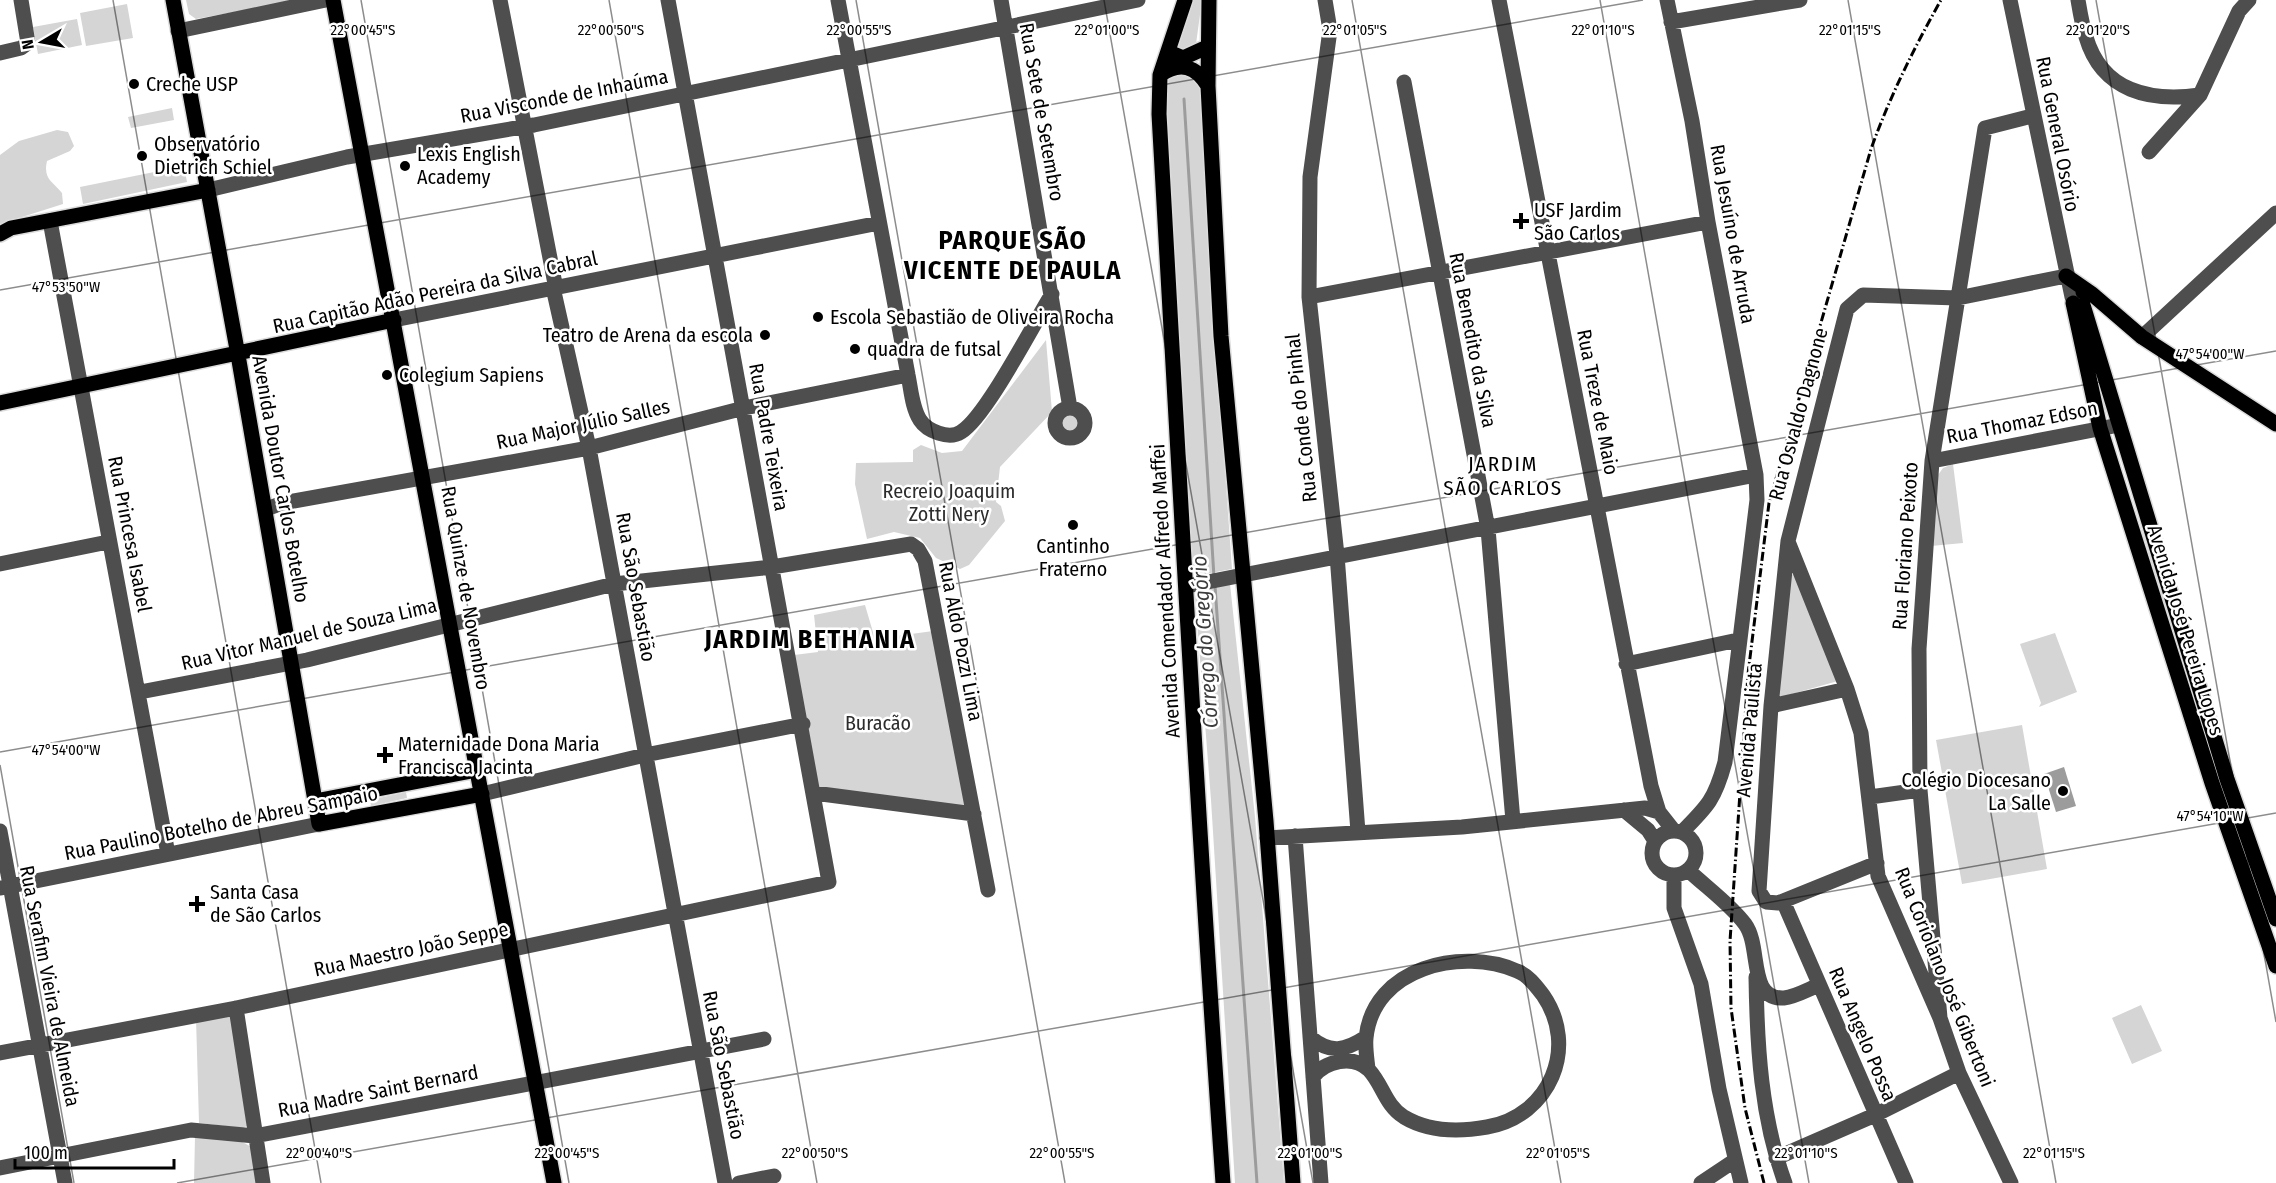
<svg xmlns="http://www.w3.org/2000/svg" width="2276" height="1183" font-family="'Fira Sans Condensed',sans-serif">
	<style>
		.green { fill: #d5d5d5 }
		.water { fill: #9c9c9c }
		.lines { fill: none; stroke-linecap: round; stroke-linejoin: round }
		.stream { stroke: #9c9c9c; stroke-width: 3 }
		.major-casing { stroke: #dbdbdb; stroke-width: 18 }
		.minor { stroke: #4e4e4e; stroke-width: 15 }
		.major { stroke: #000; stroke-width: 15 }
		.rail { stroke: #000; stroke-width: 3; stroke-dasharray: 9 3 1.5 3; stroke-linecap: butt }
		.ticks { fill: none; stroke: #000; stroke-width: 1.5; stroke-opacity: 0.45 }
		.poi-dot { fill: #000; stroke: #fff; stroke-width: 2 }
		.labels { text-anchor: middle; stroke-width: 5; stroke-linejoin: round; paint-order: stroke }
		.poi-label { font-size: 20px; fill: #000; stroke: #fff; text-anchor: start }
		.street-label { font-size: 20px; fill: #000; stroke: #fff }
		.park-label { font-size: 20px; fill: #2c2c2c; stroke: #fff }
		.neighbourhood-label { font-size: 21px; letter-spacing: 1.5px; fill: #000; stroke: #fff }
		.water-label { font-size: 21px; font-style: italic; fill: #3d3d3d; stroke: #fff }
		.district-label { font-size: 26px; font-weight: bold; letter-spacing: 1.5px; fill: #000; stroke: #fff }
		.ticks-label { font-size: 15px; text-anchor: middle; fill: #000; stroke: #fff; stroke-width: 5; stroke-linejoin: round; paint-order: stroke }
	</style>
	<rect width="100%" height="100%" fill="#fff"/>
	<path class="green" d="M186,0H299L196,19L189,14Z
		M1191,0H1202L1196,44L1188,53L1174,48Z
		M127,4L133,38L86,46L80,13Z
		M77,19L82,45L38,54L33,27Z
		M1183,71L1200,82L1206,205L1232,569L1195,576L1191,573L1173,282L1165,80Z
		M172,108L174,120L131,128L128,117Z
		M57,130L68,132L74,146L70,151L47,161C43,179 52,181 62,193L63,204L0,224V155L19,141Z
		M184,166L187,182L83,204L80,187Z
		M1046,340L1052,412L1000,467L996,502L1001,506L1005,521L969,565L960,569L936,558L920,538L894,532L867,539L855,484L856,463L913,462V450L921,445L942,453L962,451Z
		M1057 423a13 13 0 1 1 26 0a13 13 0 1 1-26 0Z
		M1953,464L1963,543L1931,546L1938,475L1943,468Z
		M1791,574L1797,576L1838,681L1781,697L1778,695Z
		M1230,584L1255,817L1284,1183H1235L1211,800L1195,595L1196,591Z
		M865,605L875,639L933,631L969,808L817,790L794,655L818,652L814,615Z
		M2055,633L2077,692L2039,707L2041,703L2020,644Z
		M2022,725L2047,869L1962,884L1936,740Z
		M406,792L407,798L371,806L370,800Z
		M2141,1005L2162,1051L2132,1064L2112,1018Z
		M231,1016L247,1126L243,1128L199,1123L196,1018Z
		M195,1136C214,1138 235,1135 251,1147L257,1183H194Z"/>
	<path class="water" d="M2064,767L2076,806L2056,812L2044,774Z"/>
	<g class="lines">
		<path class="stream" d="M1184,99L1214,577
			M1215,586L1257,1183"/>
		<g class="major-casing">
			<path id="major" d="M173,0L238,355L319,824L482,794
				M333,0L554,1183
				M1185,0L1160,75L1159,114C1179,470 1198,827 1223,1183
				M1209,0L1208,86L1221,336L1266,821L1293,1183
				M1171,53L1183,58L1207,47
				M1160,75C1180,61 1196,66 1208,86
				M0,234L11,228L208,190
				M2066,276L2092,294
				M2083,292L2092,294L2142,337L2276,424
				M2073,303L2100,428L2212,783L2276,966
				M2083,305L2227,779L2276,919
				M0,403L394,320
				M315,801L477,770"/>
		</g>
		<path class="minor" d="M500,0L556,289L554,292L589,448L725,1183
			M838,0L908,375C911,389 912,408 920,420C927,431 949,440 961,432C986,417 1034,323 1052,294
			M1001,0L1070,408
			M1325,0L1330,30L1310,177L1309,297L1337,555L1358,832
			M1499,0L1651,786L1659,812L1674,831
			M1667,0L1692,121L1708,222L1756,475L1757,500L1725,762C1715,799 1708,806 1682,832
			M2010,0L2072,297
			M2078,0C2080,12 2082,25 2086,37C2102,92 2151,102 2200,95
			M1671,22L1800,0
			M178,31L326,0
			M0,53L21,48L28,43L21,0
			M1404,82L1488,529L1513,821
			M2149,152L2200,95L2239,11L2249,0
			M208,190L347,157L534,125L1138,0
			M50,221L168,854
			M1309,297L1708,222
			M394,320L879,223
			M2142,337L2276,213
			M1055 423a15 15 0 1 1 30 0a15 15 0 1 1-30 0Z
			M1932,461L2119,425
			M266,509L283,503L589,448L744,408L908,375
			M1789,544L1847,689L1861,733L1878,876L1940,1018L1959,1073L2011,1183
			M0,564L108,542
			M1187,586L1756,475
			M1626,664L1738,640
			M140,692L307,660L614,584L772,567L911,544L918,549L925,561L988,890
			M1771,706L1847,689
			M814,793L974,814
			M482,794L645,755L803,724
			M1870,797L1920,790
			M1624,810L1648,830L1655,841
			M0,831L65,1183
			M1652 853a22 22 0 1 1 44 0a22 22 0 1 1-44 0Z
			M1295,836L1321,1183
			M1267,838L1462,827L1645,808L1659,812
			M1877,863L1778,903L1766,902L1759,891L1771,706L1788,541L1847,309L1863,295L1958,298L2066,276
			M1688,870C1706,887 1730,904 1745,924C1762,947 1747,1000 1784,998C1795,997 1809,989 1819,985
			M1674,875V908L1701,984L1719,1089L1741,1183
			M1,888L319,824
			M1783,901L1906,1183
			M1756,977C1757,1047 1761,1117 1785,1183
			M236,1008L263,1183
			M1940,1018L1920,790L1919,649L1932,461L1985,128L2032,116
			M1310,1037C1330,1054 1345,1051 1366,1037
			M0,1053L236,1008L829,882C778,588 720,294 668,0
			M1313,1077C1325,1061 1353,1054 1369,1070C1383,1085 1385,1105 1404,1117C1429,1132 1459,1132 1487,1127C1550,1116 1579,1047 1543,995C1536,986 1528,975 1517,971C1462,947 1373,967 1366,1038C1365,1048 1367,1059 1368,1069
			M1776,1158L1875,1115L1959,1073
			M0,1168L191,1130L255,1136L764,1039
			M739,1183L774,1176
			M1701,1183L1734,1161"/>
		<use href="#major" class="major"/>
		<path class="rail" d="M1764,1183L1745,1108L1731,1008L1730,941L1748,674L1769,503L1871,149C1890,96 1914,48 1941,0"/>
	</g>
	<path class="ticks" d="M113,0L321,1183M361,0L569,1183M609,0L817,1183M856,0L1065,1183M1104,0L1313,1183M1352,0L1561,1183M1600,0L1809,1183M1848,0L2056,1183M2096,0L2276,1022M0,290L1643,0M0,752L2276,351M0,765L74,1183M177,1183L2276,813"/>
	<g class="poi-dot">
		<circle cx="134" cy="84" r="6"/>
		<circle cx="142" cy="156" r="6"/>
		<circle cx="405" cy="166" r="6"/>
		<path d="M1518 212h6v6h6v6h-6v6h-6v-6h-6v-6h6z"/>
		<circle cx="818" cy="317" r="6"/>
		<circle cx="765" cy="335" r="6"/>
		<circle cx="855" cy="349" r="6"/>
		<circle cx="387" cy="375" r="6"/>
		<circle cx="1073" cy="525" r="6"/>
		<path d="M382 746h6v6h6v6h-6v6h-6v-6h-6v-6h6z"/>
		<circle cx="2063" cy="791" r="6"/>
		<path d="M194 895h6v6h6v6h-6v6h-6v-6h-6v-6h6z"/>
	</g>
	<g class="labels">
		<g class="poi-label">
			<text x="146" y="91">Creche USP</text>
			<text x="154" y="151">Observatório<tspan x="154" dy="23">Dietrich Schiel</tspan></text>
			<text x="417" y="161">Lexis English<tspan x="417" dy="23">Academy</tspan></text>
			<text x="1534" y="217">USF Jardim<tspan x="1534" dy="23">São Carlos</tspan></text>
			<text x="830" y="324">Escola Sebastião de Oliveira Rocha</text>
			<text x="753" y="342" text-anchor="end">Teatro de Arena da escola</text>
			<text x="867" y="356">quadra de futsal</text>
			<text x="399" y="382">Colegium Sapiens</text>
			<text x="1073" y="553" text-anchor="middle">Cantinho<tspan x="1073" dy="23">Fraterno</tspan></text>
			<text x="398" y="751">Maternidade Dona Maria<tspan x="398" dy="23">Francisca Jacinta</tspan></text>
			<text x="2051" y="787" text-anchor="end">Colégio Diocesano<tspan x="2051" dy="23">La Salle</tspan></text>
			<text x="210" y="899">Santa Casa<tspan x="210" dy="23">de São Carlos</tspan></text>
		</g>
		<g class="street-label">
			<text transform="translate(564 96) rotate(-11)" y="7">Rua Visconde de Inhaúma</text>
			<text transform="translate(1042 112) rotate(80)" y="7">Rua Sete de Setembro</text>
			<text transform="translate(2058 134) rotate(79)" y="7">Rua General Osório</text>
			<text transform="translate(1733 234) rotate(80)" y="7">Rua Jesuíno de Arruda</text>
			<text transform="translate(435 292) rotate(-12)" y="7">Rua Capitão Adão Pereira da Silva Cabral</text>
			<text transform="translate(1473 340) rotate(79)" y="7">Rua Benedito da Silva</text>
			<text transform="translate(1598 402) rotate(79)" y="7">Rua Treze de Maio</text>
			<text transform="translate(1798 414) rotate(-75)" y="7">Rua Osvaldo Dagnone</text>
			<text transform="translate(1301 418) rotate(-96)" y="7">Rua Conde do Pinhal</text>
			<text transform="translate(2022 422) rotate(-11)" y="7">Rua Thomaz Edson</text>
			<text transform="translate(583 424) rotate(-12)" y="7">Rua Major Júlio Salles</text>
			<text transform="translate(769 437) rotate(80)" y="7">Rua Padre Teixeira</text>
			<text transform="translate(281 479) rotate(80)" y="7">Avenida Doutor Carlos Botelho</text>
			<text transform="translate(130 534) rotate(79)" y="7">Rua Princesa Isabel</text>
			<text transform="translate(1905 546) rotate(-86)" y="7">Rua Floriano Peixoto</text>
			<text transform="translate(636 587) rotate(80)" y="7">Rua São Sebastião</text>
			<text transform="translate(466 588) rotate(80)" y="7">Rua Quinze de Novembro</text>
			<text transform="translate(1165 591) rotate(-93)" y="7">Avenida Comendador Alfredo Maffei</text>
			<text transform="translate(2186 630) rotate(73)" y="7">Avenida José Pereira Lopes</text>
			<text transform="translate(309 634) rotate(-13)" y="7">Rua Vitor Manuel de Souza Lima</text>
			<text transform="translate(961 641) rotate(79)" y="7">Rua Aldo Pozzi Lima</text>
			<text transform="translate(1749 730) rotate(-85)" y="7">Avenida Paulista</text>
			<text transform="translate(221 823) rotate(-11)" y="7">Rua Paulino Botelho de Abreu Sampaio</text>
			<text transform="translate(411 949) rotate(-12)" y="7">Rua Maestro João Seppe</text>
			<text transform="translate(1945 977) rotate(68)" y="7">Rua Coriolano José Gibertoni</text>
			<text transform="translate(50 986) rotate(79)" y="7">Rua Serafim Vieira de Almeida</text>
			<text transform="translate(1863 1034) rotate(67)" y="7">Rua Angelo Possa</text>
			<text transform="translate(724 1065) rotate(79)" y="7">Rua São Sebastião</text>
			<text transform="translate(378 1091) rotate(-11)" y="7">Rua Madre Saint Bernard</text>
		</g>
		<g class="park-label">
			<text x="949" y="498">Recreio Joaquim<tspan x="949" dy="23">Zotti Nery</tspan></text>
			<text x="878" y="730">Buracão</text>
		</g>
		<g class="neighbourhood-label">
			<text x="1503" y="471">JARDIM<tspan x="1503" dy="24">SÃO CARLOS</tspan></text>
		</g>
		<g class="water-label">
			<text transform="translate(1205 642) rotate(-94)" y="7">Córrego do Gregório</text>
		</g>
		<g class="district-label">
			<text x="1013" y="249">PARQUE SÃO<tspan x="1013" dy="30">VICENTE DE PAULA</tspan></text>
			<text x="810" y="648">JARDIM BETHANIA</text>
		</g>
	</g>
	<g class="ticks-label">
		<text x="2098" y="35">22°01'20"S</text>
		<text x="363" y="35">22°00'45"S</text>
		<text x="611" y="35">22°00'50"S</text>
		<text x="859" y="35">22°00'55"S</text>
		<text x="1107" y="35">22°01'00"S</text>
		<text x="1355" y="35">22°01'05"S</text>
		<text x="1603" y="35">22°01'10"S</text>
		<text x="1850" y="35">22°01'15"S</text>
		<text x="66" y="292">47°53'50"W</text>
		<text x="2210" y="359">47°54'00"W</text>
		<text x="66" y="755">47°54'00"W</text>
		<text x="2210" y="821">47°54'10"W</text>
		<text x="319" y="1158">22°00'40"S</text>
		<text x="567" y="1158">22°00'45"S</text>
		<text x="815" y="1158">22°00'50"S</text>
		<text x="1062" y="1158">22°00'55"S</text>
		<text x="1310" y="1158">22°01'00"S</text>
		<text x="1558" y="1158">22°01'05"S</text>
		<text x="1806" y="1158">22°01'10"S</text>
		<text x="2054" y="1158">22°01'15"S</text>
	</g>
	<g transform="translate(42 42) rotate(260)" stroke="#ffffff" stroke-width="4.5" paint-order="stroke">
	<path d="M0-4.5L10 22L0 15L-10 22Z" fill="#000000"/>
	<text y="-9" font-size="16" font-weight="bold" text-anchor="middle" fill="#000000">N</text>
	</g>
	<path d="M15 1159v9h159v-9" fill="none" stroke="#000000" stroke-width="3"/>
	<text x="24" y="1159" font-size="18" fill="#000000" stroke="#ffffff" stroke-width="4.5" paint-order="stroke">100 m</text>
</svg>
